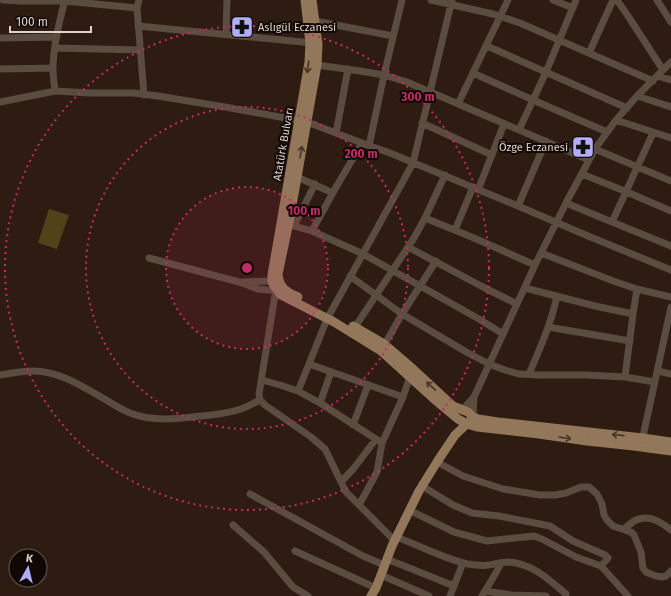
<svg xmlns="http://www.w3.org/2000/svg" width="671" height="596" font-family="'Fira Sans',sans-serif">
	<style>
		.pitch { fill: #514319 }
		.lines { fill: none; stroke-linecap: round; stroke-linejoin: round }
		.minor { stroke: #5a4c3e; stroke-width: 7 }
		.major { stroke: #93775a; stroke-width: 9 }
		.oneway { stroke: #443427 }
		.ring { fill: none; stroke: #c52b66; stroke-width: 2; stroke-dasharray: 2 4 }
		.labels { text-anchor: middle; stroke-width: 4; stroke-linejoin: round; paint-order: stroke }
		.poi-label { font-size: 11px; fill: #e0d2cc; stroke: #100805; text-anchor: start }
		.street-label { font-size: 11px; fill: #e0d2cc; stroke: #100805 }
		.centre { fill: #c52b66; stroke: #100805; stroke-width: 2 }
		.ring-label { font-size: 12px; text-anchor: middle; font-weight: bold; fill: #c52b66; stroke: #100805; stroke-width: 4; stroke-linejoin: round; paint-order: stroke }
	</style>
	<rect width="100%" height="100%" fill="#2e1b12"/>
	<path class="pitch" d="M49,209L69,215L57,249L38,243Z"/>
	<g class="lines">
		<path class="minor" d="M3,0L20,1H65L137,8
			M139,0L137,8L144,95
			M431,0L493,14L520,23L653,81
			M553,0L573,8
			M617,0L630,19L663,70
			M657,0L671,22
			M315,21L393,36
			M138,26L313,43
			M226,34L227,0
			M0,38L57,37
			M487,46L627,108
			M55,48L140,50
			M589,53L613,0
			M317,65L360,71L384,75L407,82L589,160
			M0,69L53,68
			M473,73L533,100L607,132
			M657,76L671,80
			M55,91C54,83 53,76 53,69C53,46 59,22 65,0
			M637,96L671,107
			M0,102L55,91L90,93H134L158,96L225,107L307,122L362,143L390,153L518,206L588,236L671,270
			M458,104L508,0
			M616,120L671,138
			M422,123L492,155
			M519,130L546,72L576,0
			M336,133L348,69
			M653,133L612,222L671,246
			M362,143L335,189L312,231L363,254L479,319L503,334
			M369,146L384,75L402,0
			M595,149L671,181
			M582,174L627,192L671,211
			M297,177L333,193
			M478,190L504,124
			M566,203L612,222
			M518,206L546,141
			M425,218L474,238L535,265
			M290,223L294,226L312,231
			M294,226L315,184
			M455,230L473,187
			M408,247L481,286L517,304
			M541,253L616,282L637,289L671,297
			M149,258L239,282L258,289L278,291
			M350,276L402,314L468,353L489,364L505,370L519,374L540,375H587L625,377L655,382
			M243,282L272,281
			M525,288L595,306L633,314L637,289
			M355,327L414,238L425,218L445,175
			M548,327L630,341
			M382,349L402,314L436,261
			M309,364L403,397
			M658,371L671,374
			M529,374C540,348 551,324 557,296
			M0,375C11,373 22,371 33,371C58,371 80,385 101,397C110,402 120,409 130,413C153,422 177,419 202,416C215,415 228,413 241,409C247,407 254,403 260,400L259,394L275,295L281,287
			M625,377L633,314
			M262,380L280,385L298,391L320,403L382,443
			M298,391L309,364L327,319L413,163L452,0
			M260,400L265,405L311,437L325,449L346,492L394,540
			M320,403L331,372
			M462,410L474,397L535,265L566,203L595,149L616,120L637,96L671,62
			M473,417L474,397
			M353,425L368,385
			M642,441L671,307
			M437,462L463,476L503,489L540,495H555L566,493L581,487H589L597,494L602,504L604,515L607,520L613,526L631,532L634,535L641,552L643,568L646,572L656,576L662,577L666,576L671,571
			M341,482L354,468L376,439
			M422,486L453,505L472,513L499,516L550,526L573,541L605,555L608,558L601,566
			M250,494L363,556L384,565
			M359,505L377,472L382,443L403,397L411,373
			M409,510L454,532L487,541L534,536L542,539L576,557L601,566L628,596
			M233,525L264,552L293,587L308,596
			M624,529C628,526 632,522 636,520C649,514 661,522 671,530
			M396,537C419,545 444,559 468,564C474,565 483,566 489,565C495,564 502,562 508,562C532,563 548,579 566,594
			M295,551L376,588
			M387,559L454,586
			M381,575L429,596
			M485,591L511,595L546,596
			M450,596L463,563
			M482,596L497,571L501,563"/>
		<path class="major" d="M305,0L310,43L309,62L272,275V281L274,286L281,295L334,322L381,351L434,399L458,419L467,424L477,427L539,434L587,441L634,446L671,451
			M298,297C286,292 279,287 278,274L289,222L317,65L318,44L312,0
			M353,326L384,344L413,369L453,406L468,412L473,417L478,419L498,422L643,438L671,442
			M371,596L376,588L392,546L419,491L437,462L455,435L470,421"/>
	</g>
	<defs><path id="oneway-shaft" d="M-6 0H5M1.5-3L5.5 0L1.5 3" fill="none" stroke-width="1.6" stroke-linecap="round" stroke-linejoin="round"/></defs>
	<g class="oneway">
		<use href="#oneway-shaft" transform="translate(308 67) rotate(98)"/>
		<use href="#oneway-shaft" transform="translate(301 152) rotate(-80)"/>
		<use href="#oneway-shaft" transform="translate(431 386) rotate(-137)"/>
		<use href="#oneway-shaft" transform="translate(618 435) rotate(-174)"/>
		<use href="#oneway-shaft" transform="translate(565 438) rotate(9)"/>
	</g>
	<circle cx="247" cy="268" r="81" fill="#c52b66" fill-opacity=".12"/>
	<g class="ring">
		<circle cx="247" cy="268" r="81"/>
		<circle cx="247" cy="268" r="161"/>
		<circle cx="247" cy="268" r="242"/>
	</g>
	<defs>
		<g id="pharmacy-square" transform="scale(1.15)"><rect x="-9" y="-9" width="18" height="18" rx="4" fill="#b3acf9" stroke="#100805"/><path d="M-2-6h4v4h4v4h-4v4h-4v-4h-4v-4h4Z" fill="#111"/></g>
	</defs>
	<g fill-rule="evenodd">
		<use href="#pharmacy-square" x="242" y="27"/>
		<use href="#pharmacy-square" x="583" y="147"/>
	</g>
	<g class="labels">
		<g class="poi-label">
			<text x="258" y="31">Aslıgül Eczanesi</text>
			<text x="568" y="151" text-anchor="end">Özge Eczanesi</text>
		</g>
		<g class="street-label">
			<text transform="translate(283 144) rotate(-80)" y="4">Atatürk Bulvarı</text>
		</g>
	</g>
	<circle cx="247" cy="268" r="6" class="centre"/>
	<g class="ring-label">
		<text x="418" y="101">300 m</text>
		<text x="361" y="158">200 m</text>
		<text x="304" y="215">100 m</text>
	</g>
	<g transform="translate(28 568) rotate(8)"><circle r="19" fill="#100805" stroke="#635955"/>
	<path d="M0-3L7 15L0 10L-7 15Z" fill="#b3acf9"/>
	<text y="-6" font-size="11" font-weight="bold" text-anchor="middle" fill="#e0d2cc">K</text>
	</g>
	<path d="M10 26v6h81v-6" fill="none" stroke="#e0d2cc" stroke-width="2"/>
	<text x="16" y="26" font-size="12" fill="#e0d2cc" stroke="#100805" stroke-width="3" paint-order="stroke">100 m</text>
</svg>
